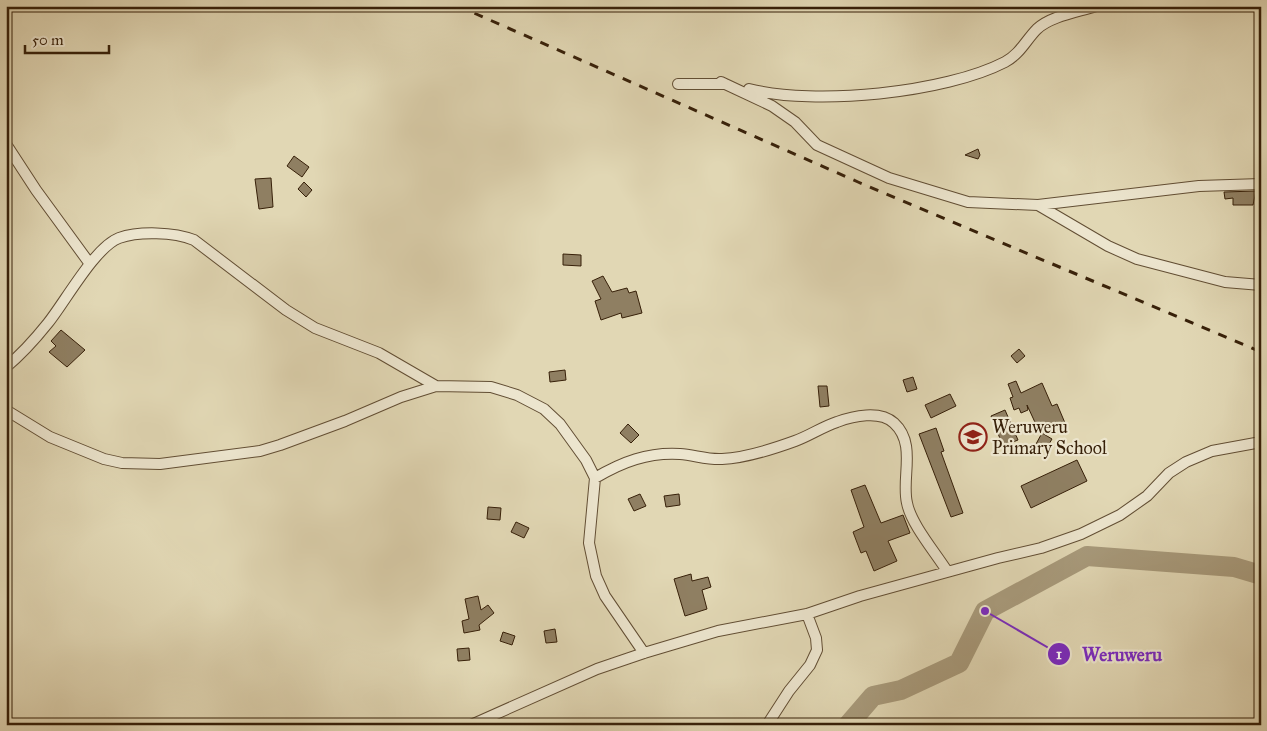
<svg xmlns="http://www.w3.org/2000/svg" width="1267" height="731" font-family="'IM FELL Great Primer',serif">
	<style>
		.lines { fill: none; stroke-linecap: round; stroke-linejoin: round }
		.river { stroke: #a7997a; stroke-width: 20 }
		.building { fill: #8f7f62; stroke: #372009 }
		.street-casing { stroke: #624e34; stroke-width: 12 }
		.street { stroke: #ece5ce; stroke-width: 10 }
		.rail { stroke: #372009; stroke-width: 3; stroke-dasharray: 9 9; stroke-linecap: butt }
		.labels { text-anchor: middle; stroke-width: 4.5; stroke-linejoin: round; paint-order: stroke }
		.poi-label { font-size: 18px; fill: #372009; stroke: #ece5ce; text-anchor: start }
		.leader { fill: none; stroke: #7b2cbf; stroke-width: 2 }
		.callout-dot { fill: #7b2cbf; stroke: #ece5ce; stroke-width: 2 }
		.mark-label { font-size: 15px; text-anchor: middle; font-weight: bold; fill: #fff }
		.callout-label { font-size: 19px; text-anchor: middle; font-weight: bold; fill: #7b2cbf; stroke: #ece5ce; stroke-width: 4.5; stroke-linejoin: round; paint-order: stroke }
	</style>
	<rect width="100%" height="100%" fill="#e1d7b4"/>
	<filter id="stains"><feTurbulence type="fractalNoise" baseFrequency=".004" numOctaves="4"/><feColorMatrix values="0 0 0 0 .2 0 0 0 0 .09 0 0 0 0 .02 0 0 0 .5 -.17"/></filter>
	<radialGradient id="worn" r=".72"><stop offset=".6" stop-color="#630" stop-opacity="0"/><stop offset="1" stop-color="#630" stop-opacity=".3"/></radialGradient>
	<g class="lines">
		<path class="river" d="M848,725L873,696L901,690L959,663L985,611L1087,556L1234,567L1261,575"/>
	</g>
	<path class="building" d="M978,149L980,155L978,159L965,155Z
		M294,156L309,167L302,177L287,166Z
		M271,178L273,207L259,209L255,179Z
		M304,182L312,190L306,197L298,189Z
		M1256,191L1253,205H1233V198L1225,199L1224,192Z
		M563,254L581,255V266L563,265Z
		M603,276L612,292L627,288L629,293L636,291L642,313L622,318L621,313L601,320L595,301L601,299L592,281Z
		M61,330L85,350L67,367L49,352L56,346L51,341Z
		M1019,349L1025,356L1017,363L1011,356Z
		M565,370L566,380L550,382L549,372Z
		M913,377L917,389L907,392L903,380Z
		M1016,381L1021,393L1042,383L1052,406L1057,404L1065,423L1042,433L1045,429L1039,431L1027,405L1028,410L1021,413L1019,408L1014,410L1010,398L1013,397L1008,384Z
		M818,386H827L829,406L820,407Z
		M950,394L956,406L931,418L925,405Z
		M1005,410L1018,440L1003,446L991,416Z
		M628,424L639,435L631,443L620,433Z
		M936,428L944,451L941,452L963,513L951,517L919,434Z
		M1042,433L1052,439L1046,449L1036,444Z
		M1077,460L1087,481L1031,508L1021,486Z
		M865,485L881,523L903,515L910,533L888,541L897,561L874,571L866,551L861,553L853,532L864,527L851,490Z
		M640,494L646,506L634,511L628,499Z
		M679,494L680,505L666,507L664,496Z
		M488,507L501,508L500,520L487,519Z
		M516,522L529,528L524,538L511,532Z
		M691,574L692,581L708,577L711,587L702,590L707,609L685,616L674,579Z
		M478,596L481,610L488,605L494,613L479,625L480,630L464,633L462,621L469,619L465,599Z
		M555,629L557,642L546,643L544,631Z
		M503,632L515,636L512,645L500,641Z
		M469,648L470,660L458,661L457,649Z"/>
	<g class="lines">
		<g class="street-casing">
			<path id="street" d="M721,82L772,106L795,122L817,145L889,178L968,202L1038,205L1108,246L1137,259L1225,282L1261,285
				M678,84H725
				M749,89C815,106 945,93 1005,62C1020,54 1026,40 1037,29C1051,16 1078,12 1096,6
				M6,144L36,190L90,264
				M1038,205L1199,186L1261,184
				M6,367C22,354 36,338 48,323C65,302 95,247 119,238C139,231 174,232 194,240L286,310L315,328L379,353L436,386L491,387L517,395L544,409L560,424L586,460L595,478L589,543L596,576L605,596L644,653
				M6,410L50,437L104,459L122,463L160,464L260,451L280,445L345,421L401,397L436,386
				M595,478C622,462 648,452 680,454C694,455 708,460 722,459C745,458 773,449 795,441C809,436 822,427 837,422C853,416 880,410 894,423C917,444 901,478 907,503C911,524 935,552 947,571
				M471,725L597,669L644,653L718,631L807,614L860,596L998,558L1041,548L1081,534L1120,515L1147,496L1169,473L1186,462L1212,451L1261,442
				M767,725L789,691L810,665L817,650L816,638L807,614"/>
		</g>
		<use href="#street" class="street"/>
		<path class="rail" d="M458,6L858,182L1261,352"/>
	</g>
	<defs>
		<g id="school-ring" transform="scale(1.4375)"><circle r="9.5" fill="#ece5ce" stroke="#8f2418" stroke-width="1.5"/><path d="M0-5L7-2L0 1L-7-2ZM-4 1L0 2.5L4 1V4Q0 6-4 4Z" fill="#8f2418"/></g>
	</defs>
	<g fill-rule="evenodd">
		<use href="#school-ring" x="973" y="437"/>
	</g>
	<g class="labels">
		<g class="poi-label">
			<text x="992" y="433">Weruweru<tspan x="992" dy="21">Primary School</tspan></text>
		</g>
	</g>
	<path class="leader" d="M985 611L1059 654"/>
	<g class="callout-dot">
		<circle cx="985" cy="611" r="5"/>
		<circle cx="1059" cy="654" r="12"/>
	</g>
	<g class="mark-label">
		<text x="1059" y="659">1</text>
	</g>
	<g class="callout-label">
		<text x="1122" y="661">Weruweru</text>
	</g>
	<rect width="1267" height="731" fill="none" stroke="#e1d7b4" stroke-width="25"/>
	<rect x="8" y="8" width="1252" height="716" fill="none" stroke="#372009" stroke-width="2.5"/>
	<rect x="12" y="12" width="1242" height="706" fill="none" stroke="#372009"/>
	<path d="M25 45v8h84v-8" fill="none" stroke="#372009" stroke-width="2.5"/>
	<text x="32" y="45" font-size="15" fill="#372009" stroke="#ece5ce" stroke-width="4" paint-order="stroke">50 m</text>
	<rect width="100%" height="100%" filter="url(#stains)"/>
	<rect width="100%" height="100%" fill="url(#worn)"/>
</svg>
